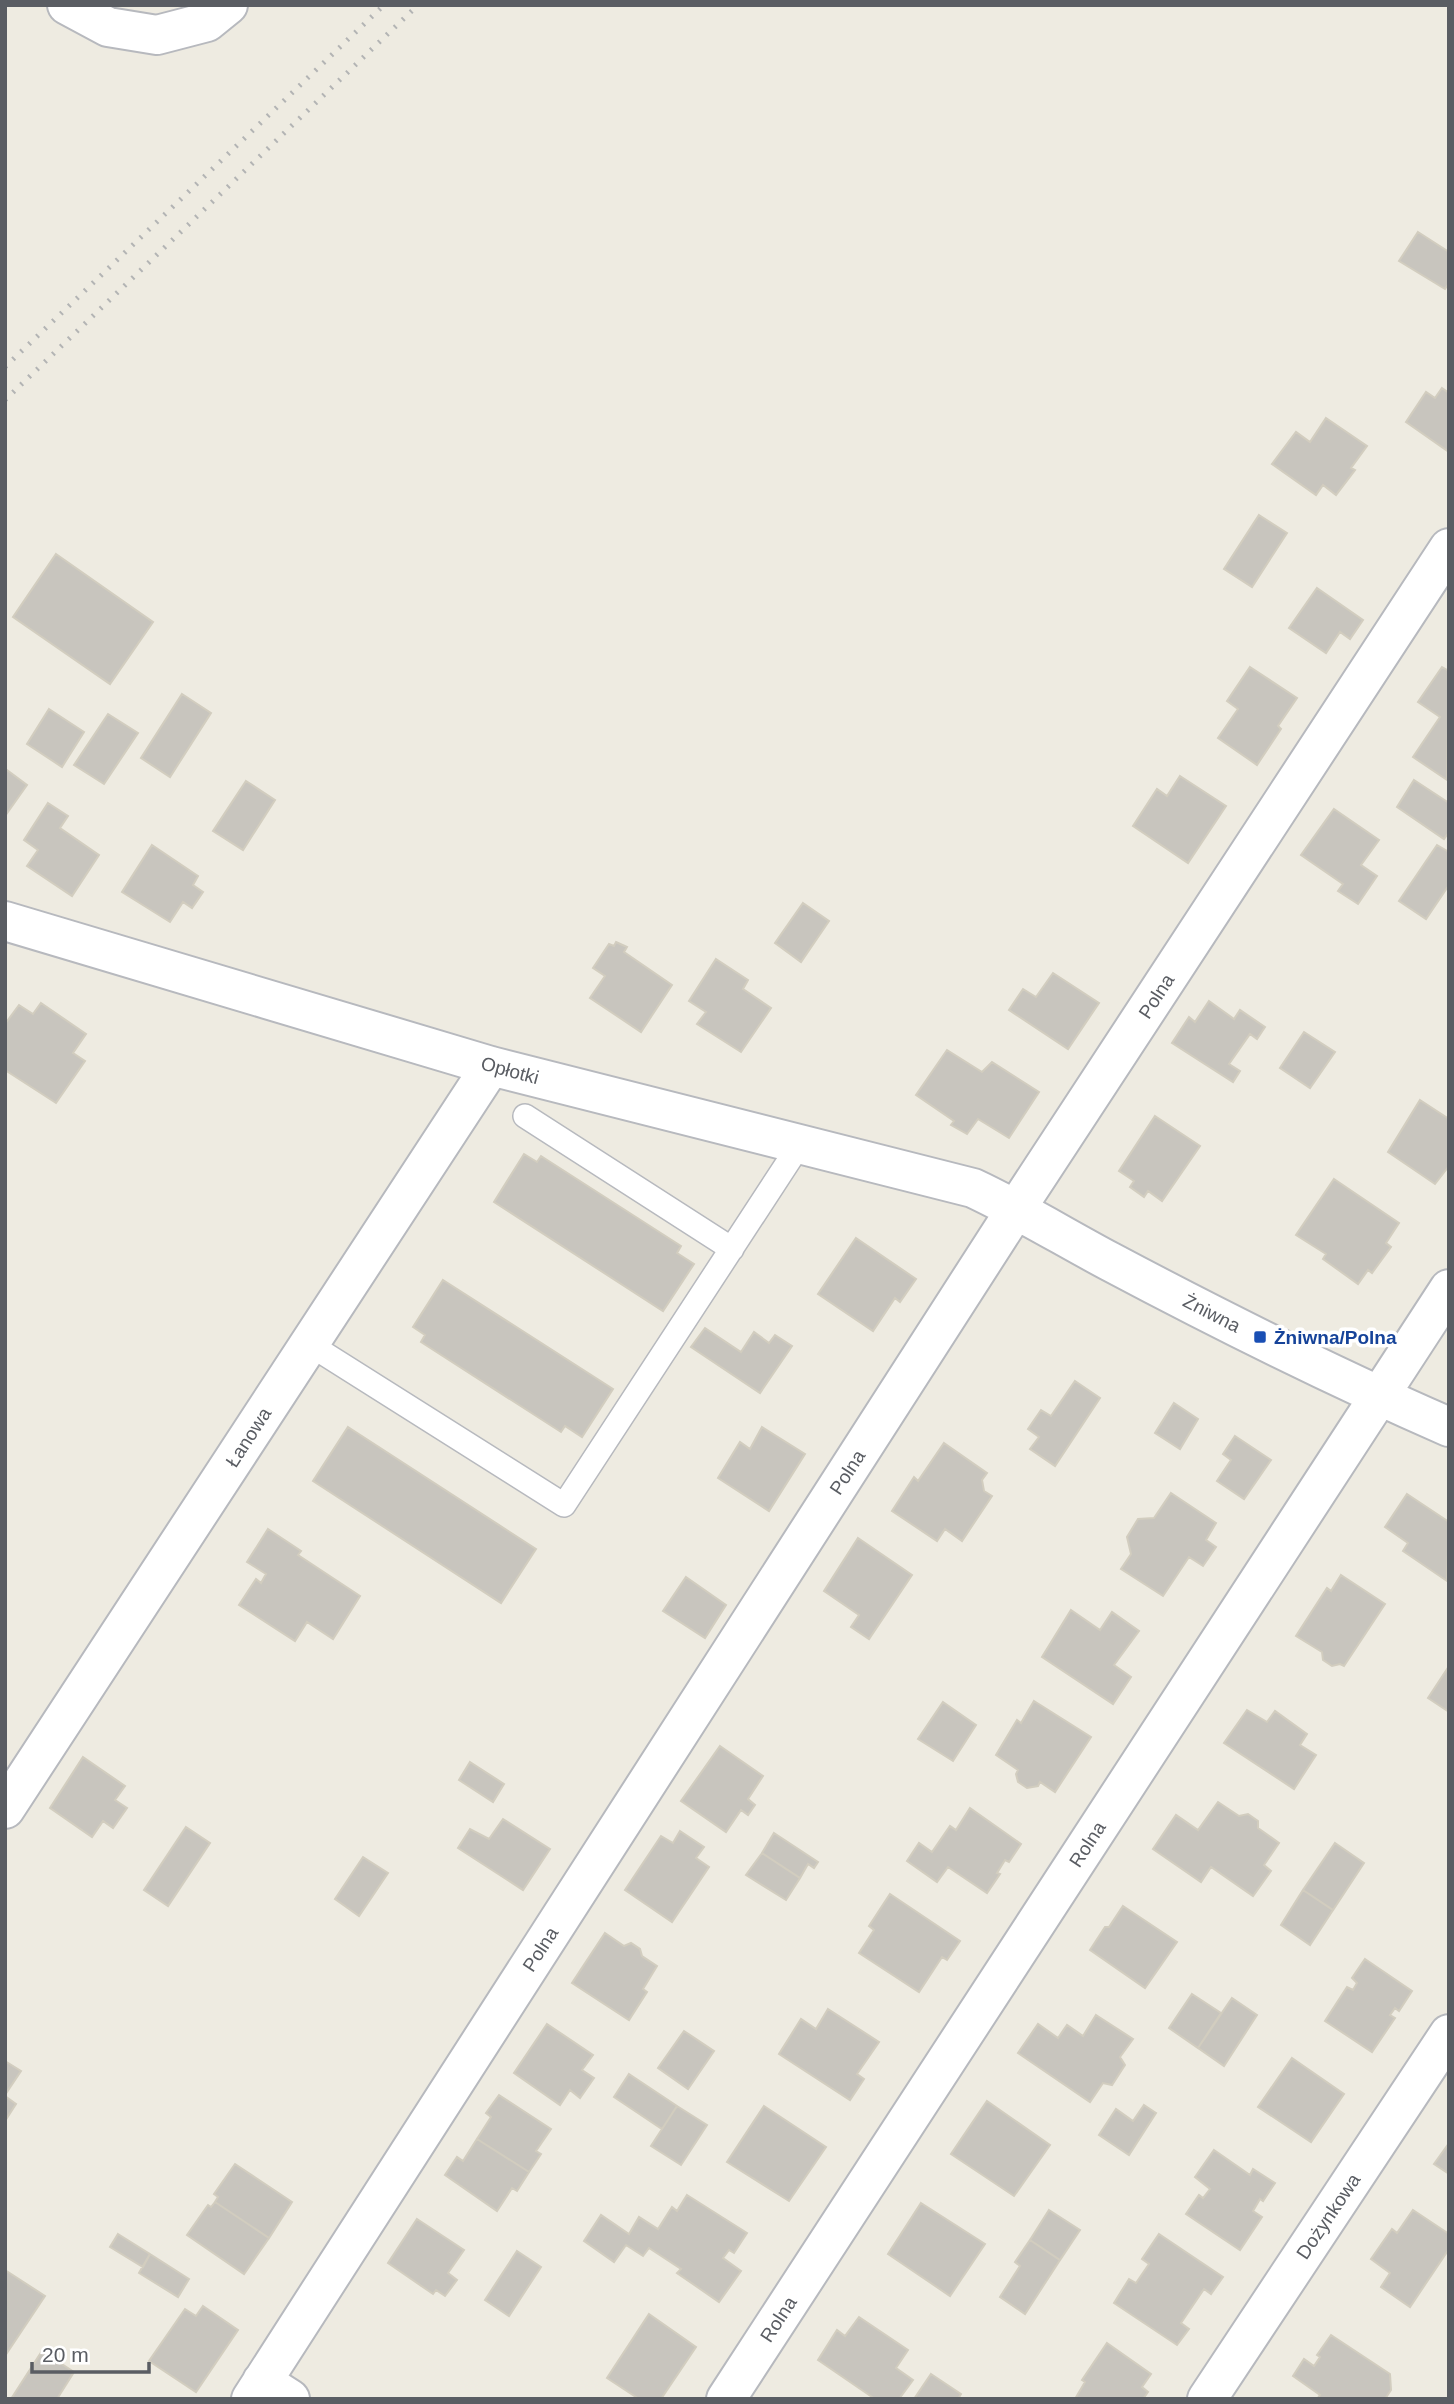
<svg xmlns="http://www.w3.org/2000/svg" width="1454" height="2404" font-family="Helvetica,sans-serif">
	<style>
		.building { fill: #c8c5be; stroke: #d2cdbf; stroke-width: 2 }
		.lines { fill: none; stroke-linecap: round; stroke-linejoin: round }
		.service-casing { stroke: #b7b9be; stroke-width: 26 }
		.minor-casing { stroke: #b7b9be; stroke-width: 42 }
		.service { stroke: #fff; stroke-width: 23 }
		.minor { stroke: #fff; stroke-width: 38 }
		.rail { stroke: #b3b4b4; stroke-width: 5; stroke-dasharray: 2 9; stroke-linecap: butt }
		.transit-dot { fill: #1a4fb4; stroke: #fff; stroke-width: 2.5 }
		.labels { text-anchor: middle; stroke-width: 7; stroke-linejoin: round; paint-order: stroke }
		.street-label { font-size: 19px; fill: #5a5d63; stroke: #fff }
		.transit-label { font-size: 19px; font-weight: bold; fill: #164399; stroke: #fff; text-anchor: start }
	</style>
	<rect width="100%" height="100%" fill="#eeebe1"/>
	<path class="building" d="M1418,232L1449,252V283L1445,289L1399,261Z
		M1442,388L1449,393V452L1406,422L1426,392L1435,398Z
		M1326,418L1367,446L1351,468L1355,470L1336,495L1323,485L1316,495L1272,464L1296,432L1310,442Z
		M1259,515L1287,533L1252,587L1224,569Z
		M56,554L153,622L110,684L13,617Z
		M1317,588L1363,620L1350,639L1340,632L1326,653L1289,628Z
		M1250,667L1297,698L1278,726L1281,729L1257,765L1218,738L1238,709L1227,701Z
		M1442,667L1449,671L1447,780L1413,757L1440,717L1418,702Z
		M182,694L211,713L170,777L141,758Z
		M49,709L84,732L62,767L27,744Z
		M108,714L138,733L104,784L74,765Z
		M7,770L27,785L5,816V772Z
		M1180,776L1226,806L1188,863L1133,826L1157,789L1167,796Z
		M1414,780L1449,803V832L1444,839L1397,807Z
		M246,781L275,800L243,850L213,831Z
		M48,803L68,816L60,828L99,855L72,896L27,866L38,850L24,840Z
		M1334,809L1379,840L1361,865L1377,876L1358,904L1338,891L1343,884L1301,855Z
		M152,845L198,876L193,885L203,892L192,908L183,902L170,922L122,892Z
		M1437,845L1449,852V885L1426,919L1399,901Z
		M803,903L829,921L801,962L775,943Z
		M616,942L627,947L624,952L672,985L641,1032L590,998L605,976L593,968L609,944L614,946Z
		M716,959L748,980L743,989L771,1008L741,1052L697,1024L706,1012L689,1001Z
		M1053,973L1099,1003L1068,1049L1009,1010L1023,989L1036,997Z
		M1209,1001L1234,1019L1240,1010L1265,1027L1257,1039L1250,1034L1229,1064L1240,1071L1233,1082L1172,1043L1189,1017L1195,1022Z
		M41,1003L86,1034L73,1053L85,1061L56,1103L5,1070V1024L19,1005L33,1014Z
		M1304,1032L1335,1052L1310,1088L1280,1068Z
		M947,1050L982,1072L992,1062L1039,1092L1009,1138L978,1119L967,1134L951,1125L954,1121L916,1095Z
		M1420,1100L1449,1119V1166L1435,1184L1388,1152Z
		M1155,1116L1200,1146L1162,1201L1148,1191L1144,1197L1130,1187L1134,1181L1119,1171Z
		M524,1154L537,1162L541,1156L681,1246L677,1253L694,1264L663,1311L494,1202Z
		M1334,1179L1399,1223L1386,1243L1391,1247L1372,1273L1368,1270L1358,1284L1323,1259L1326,1254L1296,1235Z
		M856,1238L916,1279L900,1302L895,1298L873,1331L818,1294Z
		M443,1280L613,1389L582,1437L565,1426L561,1432L421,1342L425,1335L413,1327Z
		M705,1328L741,1352L754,1332L769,1343L775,1335L792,1346L760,1393L691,1347Z
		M1075,1381L1100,1398L1055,1466L1030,1449L1039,1437L1028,1429L1041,1410L1051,1416Z
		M1174,1403L1198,1419L1180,1449L1155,1433Z
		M348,1427L536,1549L501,1603L313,1481Z
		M762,1427L805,1454L769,1511L718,1478L740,1442L750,1449Z
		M1235,1436L1271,1460L1244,1499L1217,1481L1231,1460L1223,1454Z
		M944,1443L987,1473L982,1480L984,1491L992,1496L962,1541L945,1529L937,1541L892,1511L914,1477L918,1481Z
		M1171,1493L1216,1523L1206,1540L1216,1547L1203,1566L1189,1557L1163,1596L1121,1569L1131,1554L1127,1537L1138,1519L1154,1518Z
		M1407,1494L1449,1522L1447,1581L1403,1551L1408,1543L1385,1527Z
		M268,1529L301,1551L298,1555L360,1596L333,1639L307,1622L295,1641L239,1605L256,1579L261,1583L266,1574L247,1562Z
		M858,1538L912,1575L869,1639L851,1627L859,1615L824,1591Z
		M1341,1575L1385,1604L1344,1666L1340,1664L1332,1666L1323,1660L1322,1652L1296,1636L1327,1588L1331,1591Z
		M686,1577L726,1605L705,1638L663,1611Z
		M1071,1610L1100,1630L1112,1612L1139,1631L1114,1665L1131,1677L1113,1704L1042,1657Z
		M1449,1666V1712L1428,1698Z
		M1034,1701L1091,1737L1055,1792L1040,1782L1038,1786L1027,1788L1018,1782L1016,1774L1018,1770L996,1755L1017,1720L1021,1723Z
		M943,1702L976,1725L953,1761L918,1739Z
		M1247,1710L1267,1722L1275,1711L1307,1734L1300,1745L1316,1755L1294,1789L1224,1743Z
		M720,1746L763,1776L748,1799L755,1805L748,1815L741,1810L726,1832L681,1801Z
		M83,1757L125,1786L115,1800L127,1808L113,1828L103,1821L92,1837L50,1808Z
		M470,1762L504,1784L493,1802L459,1780Z
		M1218,1802L1239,1816L1248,1814L1258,1821V1828L1279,1843L1264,1865L1271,1871L1253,1896L1211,1867L1201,1882L1153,1849L1176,1815L1198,1830Z
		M970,1808L1021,1844L1009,1862L1005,1860L997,1873L1000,1874L987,1893L948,1867L937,1882L907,1861L919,1843L932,1852L950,1826L956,1830Z
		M503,1819L550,1849L523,1890L458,1848L470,1829L489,1839Z
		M186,1827L210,1843L168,1906L144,1890Z
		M680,1831L704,1847L696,1858L709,1867L672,1922L625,1890L661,1836L673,1843Z
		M774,1833L818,1862L814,1868L808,1864L800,1878L762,1853Z
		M1335,1843L1364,1863L1333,1910L1303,1890Z
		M762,1853L800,1878L786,1900L746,1875Z
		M363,1857L388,1873L359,1916L335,1899Z
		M1303,1890L1333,1910L1310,1945L1281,1925Z
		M890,1894L960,1941L947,1960L942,1957L919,1992L859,1953L874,1930L869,1926Z
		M1123,1906L1177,1942L1145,1988L1090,1950L1105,1927H1109Z
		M605,1933L624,1946L631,1943L640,1949L642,1956L657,1966L643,1989L647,1992L629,2020L572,1983Z
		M1365,1959L1412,1991L1399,2011L1395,2008L1390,2015L1395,2018L1372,2052L1325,2021L1347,1987L1353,1990L1357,1983L1352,1978Z
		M1192,1994L1221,2013L1198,2048L1169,2028Z
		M1232,1998L1257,2015L1224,2066L1198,2048Z
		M828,2009L879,2042L857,2074L864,2079L850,2100L779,2054L801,2019L816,2029Z
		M1096,2015L1133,2039L1120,2057L1125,2065L1112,2085L1103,2083L1090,2102L1018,2053L1038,2024L1058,2038L1067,2025L1083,2036Z
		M547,2024L593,2055L582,2070L594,2078L580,2098L570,2090L560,2105L514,2073Z
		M684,2031L714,2051L688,2089L658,2068Z
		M1292,2058L1344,2094L1311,2142L1258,2107Z
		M5,2061L21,2071L5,2095Z
		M629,2074L677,2106L662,2129L614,2097Z
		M499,2095L551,2129L536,2151L541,2154L529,2172L477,2139L491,2117L486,2113Z
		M5,2096L16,2104L5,2121Z
		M987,2101L1050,2145L1014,2196L951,2154Z
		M1144,2105L1156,2113L1129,2155L1099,2135L1116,2109L1133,2121Z
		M677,2106L707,2125L681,2165L651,2146Z
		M764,2106L826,2147L789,2201L727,2162Z
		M477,2139L529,2172L517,2191L512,2188L497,2211L445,2175L457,2157L463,2161Z
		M1449,2143V2174L1434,2164Z
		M1214,2150L1250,2175L1253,2169L1275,2183L1263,2201L1260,2199L1253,2211L1262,2217L1240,2250L1186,2214L1199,2195L1203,2198L1210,2189L1195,2177Z
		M235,2164L292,2202L269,2238L215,2202L218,2197L214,2194Z
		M687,2195L747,2233L734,2253L729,2250L723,2258L741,2271L719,2302L677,2273L681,2269L649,2248L643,2256L626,2245L614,2262L584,2241L601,2215L629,2234L639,2217L658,2229L672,2207L677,2211Z
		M215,2202L269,2238L244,2274L187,2235L208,2205L211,2207Z
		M921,2203L985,2244L950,2296L888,2254Z
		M1049,2210L1080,2230L1060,2260L1030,2240Z
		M1413,2210L1449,2234V2249L1410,2307L1381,2287L1390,2273L1371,2259L1392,2229L1397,2233Z
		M417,2219L464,2250L448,2273L457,2280L445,2296L436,2290L433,2294L388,2263Z
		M118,2234L150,2254L143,2267L110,2247Z
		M1159,2234L1223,2277L1211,2294L1204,2289L1181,2323L1189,2329L1177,2345L1114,2303L1129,2279L1136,2283L1149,2264L1142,2259Z
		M1030,2240L1060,2260L1025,2314L1000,2297L1020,2266L1015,2262Z
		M517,2251L541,2267L509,2316L485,2300Z
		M150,2254L189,2279L178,2297L139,2273Z
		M5,2270L45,2296L5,2356Z
		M203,2306L238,2330L196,2392L149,2361L185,2309L196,2316Z
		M649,2314L696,2347L661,2399H639L607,2378Z
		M859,2317L908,2350L896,2368L913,2380L899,2399H875L818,2360L837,2330L845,2336Z
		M1331,2335L1390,2374L1391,2390L1385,2399H1317L1320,2395L1293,2376L1304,2359L1314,2366L1320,2357L1317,2355Z
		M1107,2343L1151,2374L1142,2387L1148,2392L1143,2399H1075L1085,2382L1082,2380Z
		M42,2351L74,2372L57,2399H11Z
		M931,2374L961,2394L958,2399H914Z"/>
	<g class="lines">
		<g class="service-casing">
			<path id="service" d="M525,1116L732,1249
				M309,1344L564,1505L800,1144"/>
		</g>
		<g class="minor-casing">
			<path id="minor" d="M67,5L108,27L157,35L207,22L228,5
				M5,921L491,1066L973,1188C1020,1210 1064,1237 1109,1261C1220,1320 1334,1377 1449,1427
				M5,1809L491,1066
				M262,2381L290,2399
				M251,2399L1016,1209L1449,548
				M726,2399L1449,1289
				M1207,2399L1449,2034"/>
		</g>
		<use href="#service" class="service"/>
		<use href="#minor" class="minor"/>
		<path class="rail" d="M5,367L384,5
			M5,400L418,5"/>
	</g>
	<rect class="transit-dot" x="1253" y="1330" width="14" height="14" rx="3.5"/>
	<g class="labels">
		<g class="street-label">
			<text transform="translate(1156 996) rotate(-57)" y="7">Polna</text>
			<text transform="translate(510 1070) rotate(15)" y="7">Opłotki</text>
			<text transform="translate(1212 1313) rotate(27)" y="7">Żniwna</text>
			<text transform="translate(248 1437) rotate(-57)" y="7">Łanowa</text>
			<text transform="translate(847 1472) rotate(-57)" y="7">Polna</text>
			<text transform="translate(1087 1844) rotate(-57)" y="7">Rolna</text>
			<text transform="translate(540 1949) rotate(-57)" y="7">Polna</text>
			<text transform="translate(1328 2216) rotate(-56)" y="7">Dożynkowa</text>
			<text transform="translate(778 2319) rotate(-57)" y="7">Rolna</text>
		</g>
		<g class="transit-label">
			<text x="1274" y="1344">Żniwna/Polna</text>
		</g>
	</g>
	<rect width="1454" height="2404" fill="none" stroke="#5a5d63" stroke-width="14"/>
	<path d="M32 2362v10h117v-10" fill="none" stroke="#5a5d63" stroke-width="3.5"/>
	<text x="42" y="2362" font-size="21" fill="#5a5d63" stroke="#ffffff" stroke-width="5" paint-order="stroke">20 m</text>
</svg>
